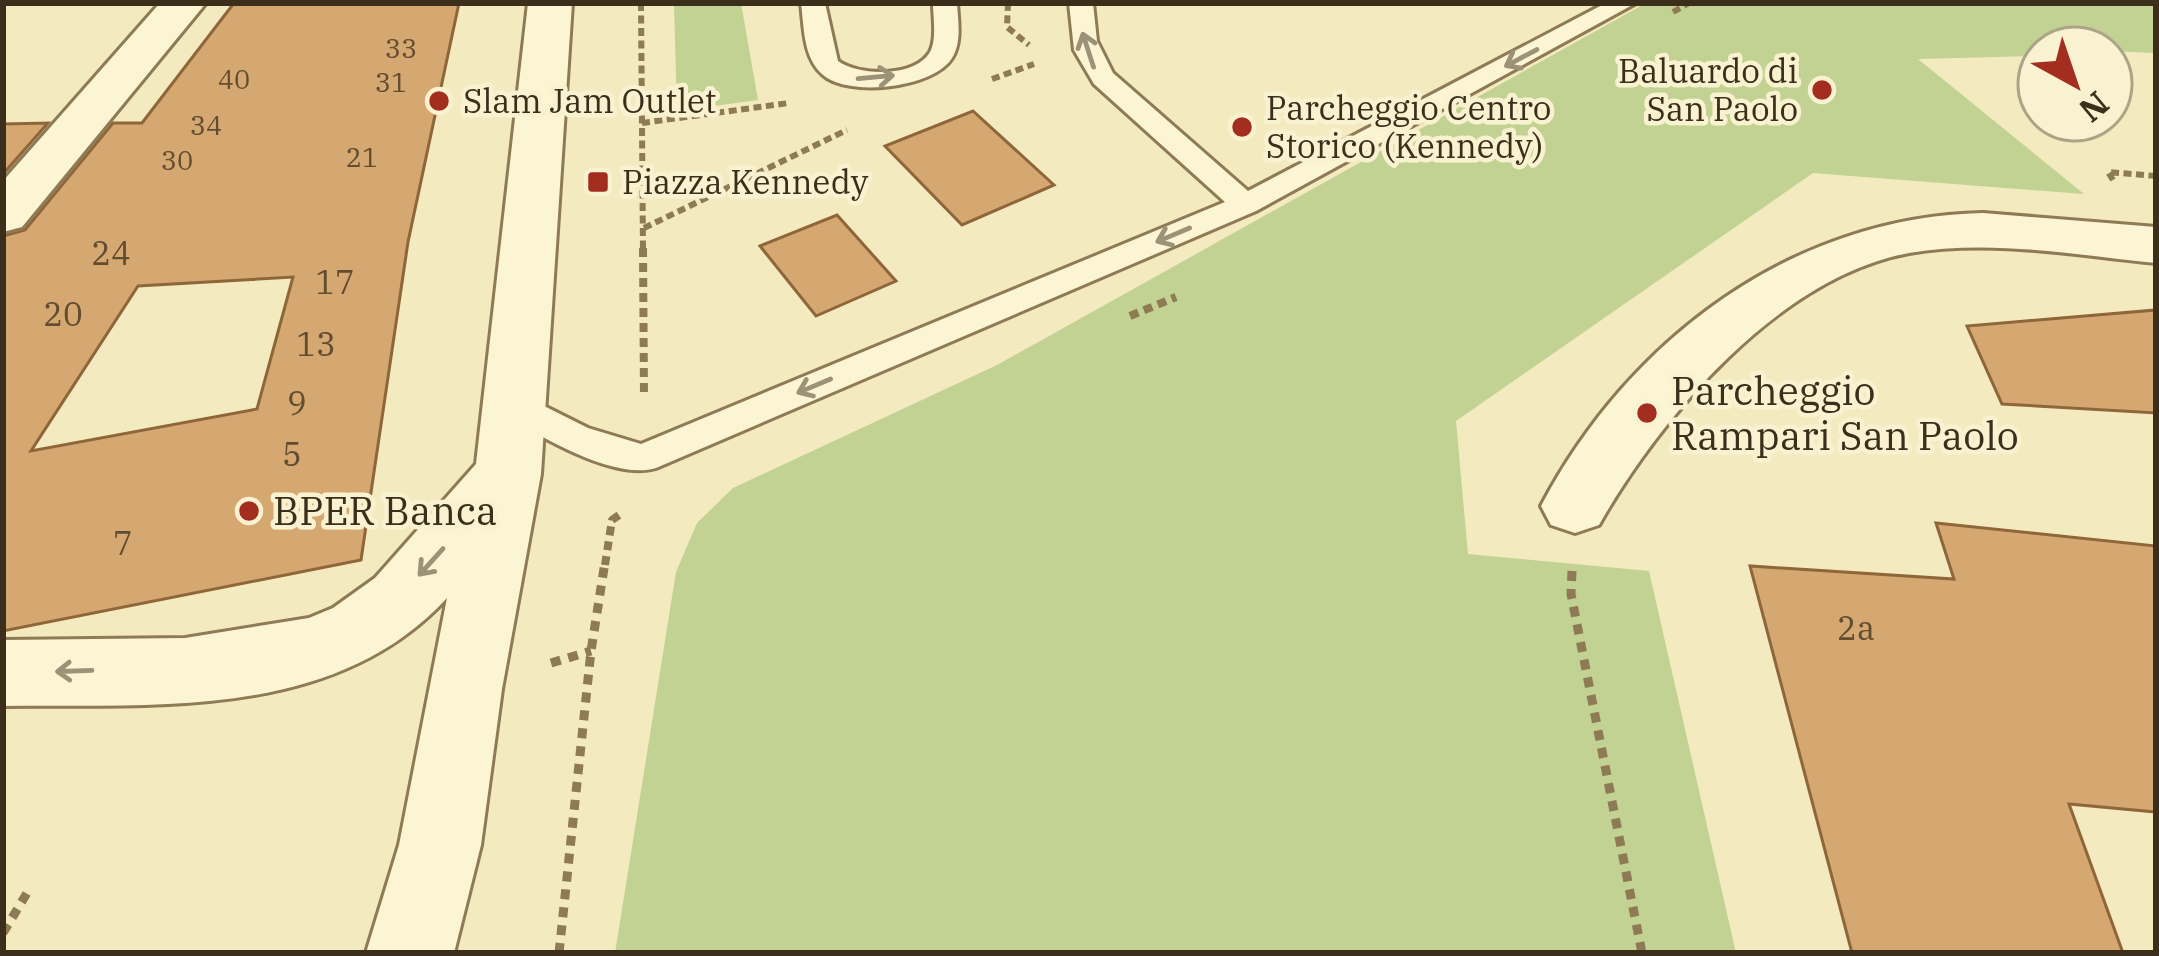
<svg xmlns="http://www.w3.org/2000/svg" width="2159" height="956" font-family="'IBM Plex Serif',serif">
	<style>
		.green { fill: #c2d292 }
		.building { fill: #d5a771; stroke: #8f6639; stroke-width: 3; fill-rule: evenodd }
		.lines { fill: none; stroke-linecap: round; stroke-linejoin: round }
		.lane-casing { stroke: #8e7a55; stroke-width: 6 }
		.street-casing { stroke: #8e7a55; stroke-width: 6 }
		.path-far2 { stroke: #8e7a55; stroke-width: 6; stroke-dasharray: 8 4.5; stroke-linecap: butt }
		.path-far1 { stroke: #8e7a55; stroke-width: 8; stroke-dasharray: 9 6; stroke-linecap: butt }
		.path { stroke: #8e7a55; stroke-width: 9; stroke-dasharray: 10 8; stroke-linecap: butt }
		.lane { fill: #fcf5d4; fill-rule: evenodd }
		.street { fill: #fcf5d4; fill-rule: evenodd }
		.oneway { stroke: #9c9278 }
		.poi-dot { fill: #a32e1f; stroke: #f9f2d0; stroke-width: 4.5 }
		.labels { text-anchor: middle; stroke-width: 9; stroke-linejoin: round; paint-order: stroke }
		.far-number-label { font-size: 27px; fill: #624d31 }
		.far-poi-label { font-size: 33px; fill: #3b2f1c; stroke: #f9f2d0; text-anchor: start }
		.number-label { font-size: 33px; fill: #624d31 }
		.poi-label { font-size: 39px; fill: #3b2f1c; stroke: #f9f2d0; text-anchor: start }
	</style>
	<rect width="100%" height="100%" fill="#f3eabf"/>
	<path class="green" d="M674,3H741L758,100L677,111Z
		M1646,3H2156V53L2039,48V56L1918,59L2084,194L1813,173L1456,421L1468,554L1649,571L1736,953H615L676,572L697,523L733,488L997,365Z"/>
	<path class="building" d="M234,3H459L408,242L361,560L3,631V236L25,230L113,123H142ZM293,277L257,409L31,451L138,286Z
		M973,111L1054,185L962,225L885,146Z
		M48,123L3,174V124Z
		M837,215L896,281L816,316L760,246Z
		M2156,310V413L2002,404L1967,326Z
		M1936,523L2156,546V812L2069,804L2123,953H1852L1750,566L1954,579Z"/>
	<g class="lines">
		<g class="lane-casing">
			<path id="lane" d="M801,3H825L838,61C858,76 915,78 930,52C937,39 933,17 933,3H957C958,21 962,42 952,58C934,88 847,98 822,74C803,57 804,26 801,3Z
				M1069,3H1093L1097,41L1113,73L1248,191L1606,3H1636L1256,211L656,468C614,481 537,435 502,413L497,404L502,395L514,391L588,428L641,444L1225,202L1094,84L1074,50Z"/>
		</g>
		<g class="street-casing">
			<path id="street" d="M160,3H206L22,227L3,232V181Z
				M528,3H572L541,474L502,689L481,845L454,953H366L399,845L447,598C334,721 156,704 3,706V640L185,638L309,618L333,608L375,578L476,464Z
				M1983,213L2156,227V263C2075,255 1990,239 1909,253C1779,277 1660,417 1599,525L1575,533L1551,525L1541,506C1629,339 1792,217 1983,213Z"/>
		</g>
		<path class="path-far2" d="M641,3L643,251
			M1008,3L1007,27L1029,45
			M1673,12L1689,3
			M992,79L1034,64
			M642,123L789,103
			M2113,180L2108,172L2156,176
			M644,228L847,130"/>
		<path class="path-far1" d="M643,248L644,396
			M1130,316L1176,297
			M605,565L612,520L622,513"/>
		<path class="path" d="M1572,571L1571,594L1642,953
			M551,663L591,651
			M3,933L30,888
			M559,953L591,651L605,562"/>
		<use href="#lane" class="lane"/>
		<use href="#street" class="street"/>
	</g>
	<defs><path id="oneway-shaft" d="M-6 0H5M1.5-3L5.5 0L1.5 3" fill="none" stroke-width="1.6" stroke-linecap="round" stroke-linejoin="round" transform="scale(3)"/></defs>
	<g class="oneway">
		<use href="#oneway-shaft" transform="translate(1088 50) rotate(-108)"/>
		<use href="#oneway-shaft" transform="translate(1521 58) rotate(152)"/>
		<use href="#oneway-shaft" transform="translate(876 77) rotate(-5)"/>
		<use href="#oneway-shaft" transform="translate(1173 235) rotate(157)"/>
		<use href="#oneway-shaft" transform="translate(814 386) rotate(157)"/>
		<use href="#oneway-shaft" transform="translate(431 562) rotate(132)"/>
		<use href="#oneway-shaft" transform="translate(74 671) rotate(178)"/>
	</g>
	<g class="poi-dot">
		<circle cx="1822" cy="90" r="12"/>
		<circle cx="439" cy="101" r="12"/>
		<circle cx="1242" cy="127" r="12"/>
		<rect x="586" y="170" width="24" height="24" rx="6"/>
		<circle cx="1647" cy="413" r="12"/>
		<circle cx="249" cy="511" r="12"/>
	</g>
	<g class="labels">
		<g class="far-number-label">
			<text x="401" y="58">33</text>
			<text x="234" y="89">40</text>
			<text x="391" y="92">31</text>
			<text x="206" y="135">34</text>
			<text x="362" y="167">21</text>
			<text x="177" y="170">30</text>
		</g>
		<g class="far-poi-label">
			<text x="1798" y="83" text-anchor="end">Baluardo di<tspan x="1798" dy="38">San Paolo</tspan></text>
			<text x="463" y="113">Slam Jam Outlet</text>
			<text x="1266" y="120">Parcheggio Centro<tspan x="1266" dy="38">Storico (Kennedy)</tspan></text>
			<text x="622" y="194">Piazza Kennedy</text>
		</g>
		<g class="number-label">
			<text x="111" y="265">24</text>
			<text x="335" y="294">17</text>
			<text x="63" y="326">20</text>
			<text x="316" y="356">13</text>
			<text x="297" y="415">9</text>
			<text x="292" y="466">5</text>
			<text x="123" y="555">7</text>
			<text x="1856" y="640">2a</text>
		</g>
		<g class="poi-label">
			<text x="1671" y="405">Parcheggio<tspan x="1671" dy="45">Rampari San Paolo</tspan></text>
			<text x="273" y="525">BPER Banca</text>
		</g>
	</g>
	<rect width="2159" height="956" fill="none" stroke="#3b2f1c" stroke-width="12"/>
	<g transform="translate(2075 84) rotate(140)"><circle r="57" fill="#f9f2d0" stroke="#ada488" stroke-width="3"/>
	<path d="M0-9L21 45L0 30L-21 45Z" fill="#a32e1f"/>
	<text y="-18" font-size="33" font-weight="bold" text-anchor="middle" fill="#3b2f1c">N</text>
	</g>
</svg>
